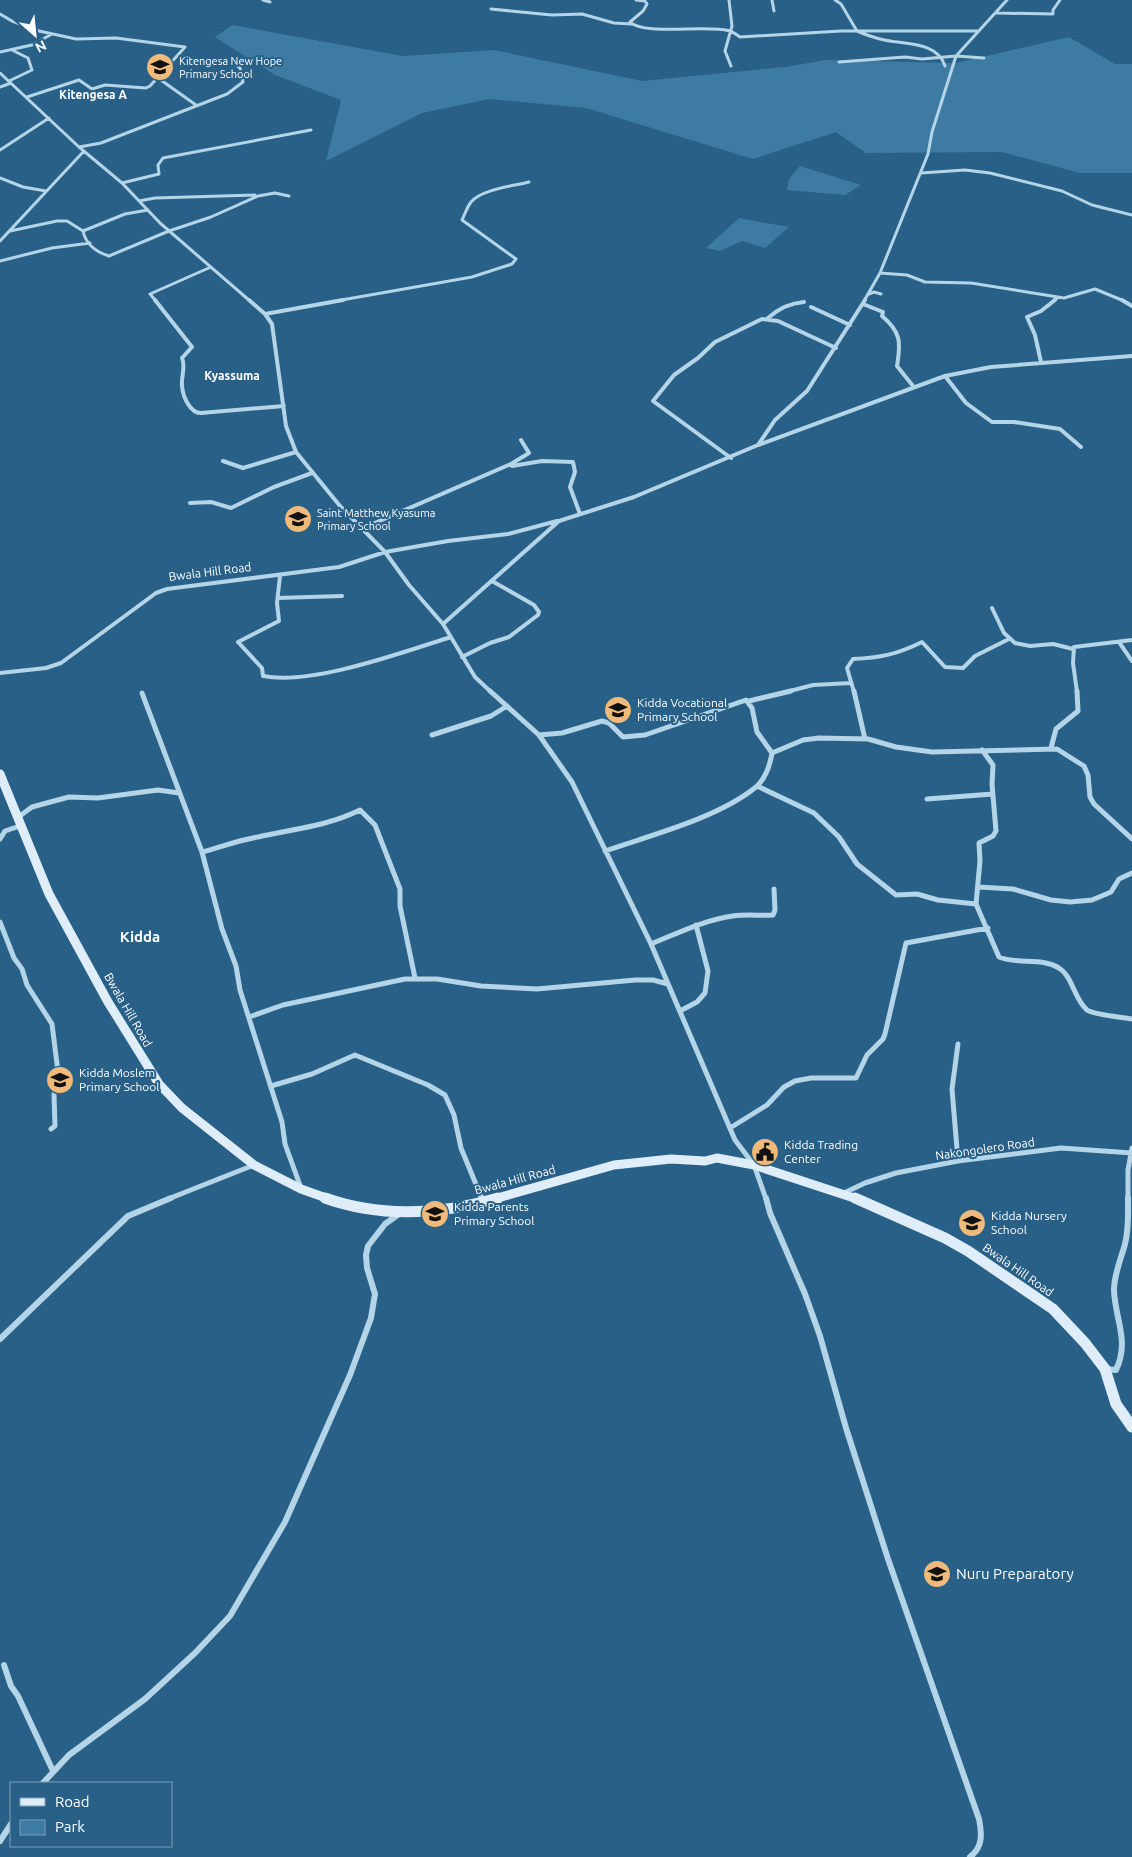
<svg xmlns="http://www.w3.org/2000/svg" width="1132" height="1857" font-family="Ubuntu,sans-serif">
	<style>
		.green { fill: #3d7ba3 }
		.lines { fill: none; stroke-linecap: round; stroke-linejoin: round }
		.street-far3 { stroke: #b4d4e8; stroke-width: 3 }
		.street-far2 { stroke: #b4d4e8; stroke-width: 4 }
		.street-far1 { stroke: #b4d4e8; stroke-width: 5 }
		.street { stroke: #b4d4e8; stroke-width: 6 }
		.secondary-far1 { stroke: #deedf7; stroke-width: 9 }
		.secondary { stroke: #deedf7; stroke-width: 11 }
		.labels { text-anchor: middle; stroke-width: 4; stroke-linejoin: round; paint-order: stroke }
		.far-poi-label { font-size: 11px; fill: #fff; stroke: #286087; text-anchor: start }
		.far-quarter-label { font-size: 12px; font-weight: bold; fill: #fff; stroke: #286087 }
		.street-label { font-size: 12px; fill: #fff; stroke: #286087 }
		.poi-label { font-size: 12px; fill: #fff; stroke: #286087; text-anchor: start }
		.quarter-label { font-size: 15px; font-weight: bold; fill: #fff; stroke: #286087 }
		.near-poi-label { font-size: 15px; fill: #fff; stroke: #286087; text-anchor: start }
	</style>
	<rect width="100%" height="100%" fill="#286087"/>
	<path class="green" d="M232,25L403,56L494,50L642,81L785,67L826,60L956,63L1069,37L1115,64H1132V173H1080L1002,152L866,153L836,132L753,159L586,108L489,99L422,113L326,161L341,100L275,75L215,37Z
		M800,166L861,185L845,195L787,190L789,179Z
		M739,218L789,227L765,248L742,241L720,251L706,248Z"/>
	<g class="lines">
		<path class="street-far3" d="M263,0L270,2
			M636,0L645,1L647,4L643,11L630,22C644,36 708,24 730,31C733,32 737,35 740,37L841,31H977
			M729,0L732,26L725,51L731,66
			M772,0L774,11
			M835,0L841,4L857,31C864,34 872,37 880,39C901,45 937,40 945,66
			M491,9L552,15L582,14L614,23L631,24
			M996,13L1053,14V10L1060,0
			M0,14L12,21L39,31L76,39L116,38L185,47
			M0,52L32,45L52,34
			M839,62L905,57L922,59L956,56L984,58
			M0,73L79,147L122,183L160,223L250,301
			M158,78L196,105
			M9,81L32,70L28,58L12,50
			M0,87L11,83
			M27,97L79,80L92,89L105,85L146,88L150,86L185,47
			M79,147L101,143L227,94L243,82L240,68L235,64
			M0,150L49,118
			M921,173L965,170L990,173L1062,191L1092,205L1132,215
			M0,178L23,187L46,191
			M122,183L159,174L158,165L163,158L311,130
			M139,201L155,198L255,195
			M148,210L125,214L83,231C86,245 96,252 109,256L169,231L211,217L258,196L275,193L289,196
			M10,231L57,221H67L83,231
			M0,241L84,151
			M0,261L52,248L90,243
			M880,273L907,275L925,282L971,283L1064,298L1095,289L1124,301
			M869,294L874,292L881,294
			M156,301L150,294L211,267
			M336,301L472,277L512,264L516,259L462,220C465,214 467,207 471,202C482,189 514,186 529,182
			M864,301L880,273L928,154L932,132L956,56L1007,0
			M1053,301L1059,297"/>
		<path class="street-far2" d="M155,300L192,347L182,358C186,367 181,376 182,386C183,397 190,413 201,413L284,406
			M249,300L265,314L272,324L286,426L296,452L340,506L385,552L409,585L443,624L475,677L491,692
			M1122,300L1132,306
			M863,304L883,312L882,316C901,332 901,342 897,366L913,386
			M811,307L850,325
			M265,314L343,300
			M770,320L768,318C778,309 791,303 804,302
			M1041,362L1035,335L1027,317L1041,311L1055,300
			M945,376L966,403L992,422H1014L1060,429L1081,447
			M758,445L775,420L807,391L865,300
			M731,458L653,401L674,375L698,358L715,342L762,319L778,321L836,348
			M223,461L243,468L296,452
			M512,466L542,461L573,462L575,472L570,487L580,514
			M190,503L211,502L231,508L274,487L312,473
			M361,529L511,464L529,453L521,440
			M280,576L277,603L279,621L238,642L262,668L263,676C311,686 403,652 451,637
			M278,598L342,596
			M992,608L1004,633L1015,643L1030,646L1053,644L1073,649
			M443,624L559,521L634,497L758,445L945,376L991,367L1132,356
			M1119,642L1132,661
			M462,657L490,643L509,637L538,615L539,612L534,605L492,581
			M0,673L46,668L61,663L156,593L167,589L339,567L385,552L448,541L508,534L557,521
			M786,692L813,685L851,683
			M854,692L847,668L853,659C880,658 898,654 922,642L945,667L963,668L975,656L1009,639
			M1077,692L1073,663L1074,647L1132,640"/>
		<path class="street-far1" d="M490,691L539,735L572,782L651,944L735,1140L754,1165L766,1199
			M854,691L865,739
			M142,693L202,852L222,929L236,966L240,990L282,1122L285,1144L301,1188
			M749,701L791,691
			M432,735L491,716L507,706
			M539,735L562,733L602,721L609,723L623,737L645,735L746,700L752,708L757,732L772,753
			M1051,748L1056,729L1078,711L1077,691
			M982,750L993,765L992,784L996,831L993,836L979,843L980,861L976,904L999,957C1018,965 1041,957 1059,968C1073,977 1074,999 1087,1010C1094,1015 1122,1017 1132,1019
			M757,786L814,813L839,837L857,864L896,895L917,894L938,900L976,904
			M927,799L993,794
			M17,818L32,807L69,797L98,798L158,790L179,793
			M0,839L5,831L20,826
			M605,851C651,835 718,818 756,787C765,779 770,765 772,753L803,740L819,738L868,739L896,747L932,752L1057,749L1084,766L1088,775L1090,797L1094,804L1132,839
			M202,852C221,847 239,840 258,837C293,829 328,826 360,810L375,825L400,889V906L415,978
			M978,887L1013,889L1051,900L1070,902L1092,900L1111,892L1119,879L1132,873
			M0,922L14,958L22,969L27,985L52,1024L58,1072L54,1095L55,1126L51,1129
			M651,944C678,933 704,920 733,916C747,914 760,916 773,915L775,910L774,889
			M680,1011L697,1002L705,993L708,971L696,925
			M249,1017L283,1005L405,979H437L481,986L537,989L635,980H653L668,984
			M958,1044L952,1089L958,1161
			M271,1086L312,1074L355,1055L428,1085L445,1095L454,1115L461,1148L482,1199
			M730,1128L767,1105L784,1087L795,1081L811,1078H856L867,1055L883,1039L885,1034L906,943L988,928
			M844,1193L865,1183L896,1173L958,1161L1061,1148L1132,1153
			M168,1199L254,1165
			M1128,1199V1170L1132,1148"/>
		<path class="street" d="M482,1198L483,1201
			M766,1198L770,1213L805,1294L820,1336L846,1428L888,1559L979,1819C982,1834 983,1847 970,1857
			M0,1339L128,1216L171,1198
			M1105,1369L1116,1370C1130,1340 1115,1320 1114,1290C1114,1274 1121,1259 1125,1244C1129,1229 1128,1213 1128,1198
			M4,1665L11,1686L18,1696L53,1771
			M43,1783L69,1755L145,1699L195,1653L230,1616L285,1522L350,1375L371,1318L375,1294L367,1268L366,1255L368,1246L385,1224L399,1214
			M0,1841L11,1824"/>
		<path class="secondary-far1" d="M0,774L49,894L108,1002L159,1084L182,1108L254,1165L301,1189L329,1199
			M494,1199L614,1165L671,1159L705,1161L717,1158L754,1165L857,1199"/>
		<path class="secondary" d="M325,1198C381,1218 442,1214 498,1198
			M855,1198L945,1238L968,1251L1053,1309L1085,1343L1105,1369L1116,1404L1132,1427"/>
	</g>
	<defs>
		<g id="school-disc" transform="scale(1.4375)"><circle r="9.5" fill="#f0bb7a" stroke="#286087"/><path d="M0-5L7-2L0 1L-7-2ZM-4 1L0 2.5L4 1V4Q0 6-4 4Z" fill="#111"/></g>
		<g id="civic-disc" transform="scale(1.4375)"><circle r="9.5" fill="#f0bb7a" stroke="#286087"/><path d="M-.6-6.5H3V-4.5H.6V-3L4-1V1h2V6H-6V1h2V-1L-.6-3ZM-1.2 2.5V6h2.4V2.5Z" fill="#111"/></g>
	</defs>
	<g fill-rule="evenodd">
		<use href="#school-disc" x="160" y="67"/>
		<use href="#school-disc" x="298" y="519"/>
		<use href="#school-disc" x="618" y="710"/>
		<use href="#school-disc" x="60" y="1080"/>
		<use href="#civic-disc" x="765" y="1152"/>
		<use href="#school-disc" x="435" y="1214"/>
		<use href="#school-disc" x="972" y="1223"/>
		<use href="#school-disc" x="937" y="1574"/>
	</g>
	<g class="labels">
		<g class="far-poi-label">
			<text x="179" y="65">Kitengesa New Hope<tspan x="179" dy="13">Primary School</tspan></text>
			<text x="317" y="517">Saint Matthew Kyasuma<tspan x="317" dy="13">Primary School</tspan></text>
		</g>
		<g class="far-quarter-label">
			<text x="93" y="99">Kitengesa A</text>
			<text x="232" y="380">Kyassuma</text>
		</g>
		<g class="street-label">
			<text transform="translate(210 572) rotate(-7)" y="4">Bwala Hill Road</text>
			<text transform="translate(128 1010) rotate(60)" y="4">Bwala Hill Road</text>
			<text transform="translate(985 1149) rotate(-8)" y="4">Nakongolero Road</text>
			<text transform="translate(515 1180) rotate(-15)" y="4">Bwala Hill Road</text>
			<text transform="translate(1018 1270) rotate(35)" y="4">Bwala Hill Road</text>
		</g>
		<g class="poi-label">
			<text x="637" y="707">Kidda Vocational<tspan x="637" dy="14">Primary School</tspan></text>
			<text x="79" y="1077">Kidda Moslem<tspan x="79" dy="14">Primary School</tspan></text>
			<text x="784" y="1149">Kidda Trading<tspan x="784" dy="14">Center</tspan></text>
			<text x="454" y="1211">Kidda Parents<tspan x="454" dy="14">Primary School</tspan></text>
			<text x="991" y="1220">Kidda Nursery<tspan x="991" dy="14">School</tspan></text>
		</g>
		<g class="quarter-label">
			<text x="140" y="942">Kidda</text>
		</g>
		<g class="near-poi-label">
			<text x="956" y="1579">Nuru Preparatory</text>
		</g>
	</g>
	<rect x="10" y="1782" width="162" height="65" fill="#286087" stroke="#7ea0b7"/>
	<rect x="20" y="1798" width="25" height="8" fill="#deedf7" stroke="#7ea0b7"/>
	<text x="55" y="1807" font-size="15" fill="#ffffff">Road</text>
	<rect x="20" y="1820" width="25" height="15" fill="#3d7ba3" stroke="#7ea0b7"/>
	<text x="55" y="1832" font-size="15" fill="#ffffff">Park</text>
	<g transform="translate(35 35) rotate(153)" stroke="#286087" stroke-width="4" paint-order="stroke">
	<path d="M0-4L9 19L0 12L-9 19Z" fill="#ffffff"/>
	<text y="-8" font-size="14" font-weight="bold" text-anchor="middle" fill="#ffffff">N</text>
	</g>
</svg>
